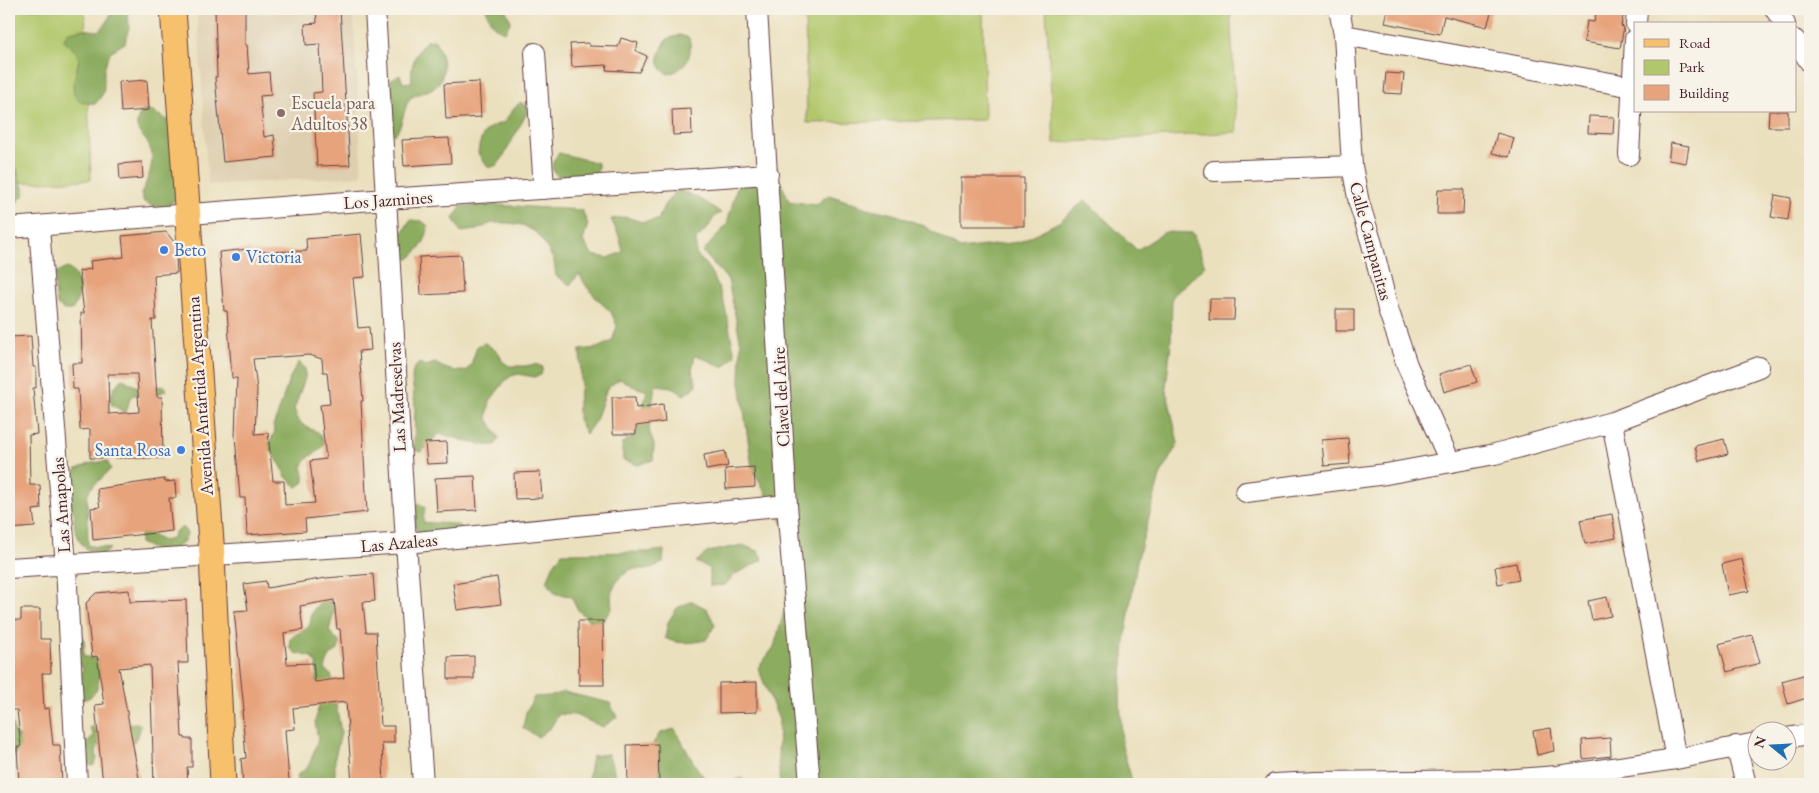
<svg xmlns="http://www.w3.org/2000/svg" width="1819" height="793" font-family="'EB Garamond',serif">
	<style>
		.built { fill: #decfb1 }
		.green { fill: #b1c76b; stroke: #7e734b }
		.forest { fill: #8cac5f; stroke: #6b6645 }
		.building { fill: #e7a37c; fill-rule: evenodd }
		.lines { fill: none; stroke-linecap: round; stroke-linejoin: round }
		.minor-casing { stroke: #623c41; stroke-width: 22 }
		.major-casing { stroke: #623c41; stroke-width: 27 }
		.minor { stroke: #fff; stroke-width: 20 }
		.major { stroke: #f7c06c; stroke-width: 25 }
		.education-dot { fill: #8d6e63; stroke: #f7f3e8; stroke-width: 2 }
		.shop-dot { fill: #3f7fe0; stroke: #f7f3e8; stroke-width: 2 }
		.labels { text-anchor: middle; stroke-width: 4.5; stroke-linejoin: round; paint-order: stroke }
		.education-label { font-size: 18px; fill: #785e54; stroke: #f7f3e8; text-anchor: start }
		.street-label { font-size: 18px; fill: #4a1f2b; stroke: #f7f3e8 }
		.shop-label { font-size: 18px; fill: #366cbe; stroke: #f7f3e8; text-anchor: start }
	</style>
	<rect width="100%" height="100%" fill="#f7f3e8"/>
	<filter id="ink" filterUnits="userSpaceOnUse"><feTurbulence type="fractalNoise" baseFrequency=".02" numOctaves="2"/><feDisplacementMap in="SourceGraphic" scale="10" xChannelSelector="R" yChannelSelector="G"/><feConvolveMatrix kernelMatrix="1 2 1 2 8 2 1 2 1" color-interpolation-filters="sRGB"/></filter>
	<filter id="wash" filterUnits="userSpaceOnUse"><feTurbulence type="fractalNoise" baseFrequency=".0096" numOctaves="4" result="noise"/><feDisplacementMap in="SourceGraphic" scale="20" xChannelSelector="R" yChannelSelector="G"/><feGaussianBlur stdDeviation="1.12" result="paint"/><feColorMatrix in="noise" values="0 0 0 0 0 0 0 0 0 0 0 0 0 0 0 0 0 1.4 0 .05"/><feComposite in="paint" operator="in"/></filter>
	<g filter="url(#wash)">
		<rect width="100%" height="100%" fill="#ebe0be"/>
		<path class="built" d="M197,9H353L362,176L208,185Z"/>
		<path class="green" d="M9,9H85L91,180L9,183Z
			M805,9H983L985,120L807,123Z
			M1046,9H1230L1237,132L1054,143Z"/>
		<path class="forest" d="M110,9H128L129,27L125,43L110,52C108,59 104,66 104,73C103,88 107,92 95,104L79,101L74,94L73,86L79,59L76,52L64,40L67,33L82,29L98,31C106,25 111,19 110,9Z
			M486,9H505L511,21L505,32C493,29 489,20 486,9Z
			M680,35L689,38C694,55 685,70 668,74C652,65 660,52 667,39Z
			M434,40C443,52 449,79 433,88C426,92 417,94 410,98C402,111 404,125 394,135L389,128V87L392,79L400,75L403,83L412,82C410,65 415,53 426,41Z
			M521,102L529,109L502,159L497,165L489,168L483,161L478,153C480,136 486,126 503,123L515,107Z
			M149,110L170,121L178,196C168,210 158,209 144,202L141,194C147,182 156,161 150,148C144,132 130,133 141,112Z
			M559,153L598,163V170L594,177C582,178 561,183 554,172C550,164 554,159 559,153Z
			M9,166L16,168L25,194L14,205L9,204Z
			M779,179L789,201L815,205L829,195L867,208L894,214L924,226L960,249L1019,242L1059,222L1085,200L1137,250L1165,232L1193,233L1205,266L1172,297L1171,343L1166,387L1178,443L1160,476L1137,561L1126,633L1120,695L1122,746L1133,784H780L778,759L779,720L758,668L774,647L786,605L789,535L752,468L740,382L741,344L728,280L703,252L727,224L738,183Z
			M677,190C694,195 707,202 721,213L715,216L707,229L696,239V254C726,283 726,318 735,355L724,367L695,355L692,370L697,385L684,395L671,387L656,385L650,414L649,430L654,445L653,460L638,465L623,460L622,444L636,434L647,391L633,386L620,379L607,388L596,420L586,434L578,419V402L581,384L580,350L597,348L612,341L617,326L611,312L598,300L587,287L579,274L570,285L556,276L554,261L546,246L537,233L523,225L508,223H492L476,230L461,232L453,218L462,206L496,205L582,210L588,224L583,241L592,255L608,258L623,252L619,236L611,219L626,217L642,222L658,220L664,205Z
			M410,220L422,221L428,226C427,241 420,249 409,259L401,258L396,250L401,235Z
			M68,268C83,279 82,295 72,310H64L57,305L55,288L56,272Z
			M485,343L499,353L502,361L509,366H525L535,364L543,367L541,375L534,377L518,374L511,376L505,381L490,401L487,417L499,438L495,445C476,447 458,437 439,434L421,452L414,450L415,406L412,379L413,370L419,363L426,366L435,363C445,369 454,372 466,371L471,365L477,346Z
			M299,362L305,369V378L294,409C296,414 298,421 302,424C314,434 320,426 324,445C317,454 307,455 302,467L304,474V482L297,487L285,476L282,467L268,447L275,431L273,426C283,405 285,381 299,362Z
			M123,379L139,388L165,386L166,390L159,394L133,395L130,398L127,410L124,412L111,404C110,394 114,384 123,379Z
			M107,461L111,469L90,489L87,496L88,545C96,548 102,545 110,549L104,554C99,553 92,553 88,550C77,543 72,525 75,514L70,506L68,483L71,476L77,469L92,463Z
			M418,503L425,507L423,522C436,524 449,522 460,526L464,532L419,536C414,524 412,514 418,503Z
			M183,527L187,534L184,541L172,551L155,550L140,543V536L145,528L155,537L164,541L172,539L175,532Z
			M742,545L758,551L763,560L735,574L725,585L710,586V569L696,562L708,552Z
			M664,550L663,563L648,569H631L618,579L611,594L612,608L603,621H589L578,610L571,596L556,594L547,582L553,566L562,553L647,552Z
			M323,600L331,602L335,608L329,631L340,643L338,650C329,655 327,660 325,670L331,675L334,683V692L341,733L335,757V774L333,784H296L298,774L305,770L310,763L318,739L315,722L319,705L316,682L317,665L312,657L296,653L290,648V639C297,632 302,633 307,628C312,624 310,618 312,613C314,607 319,604 323,600Z
			M692,601L707,609L715,625L706,640C692,643 678,645 665,638L668,622L677,608Z
			M79,630C87,646 84,640 83,656L99,660C100,675 101,698 81,700L77,681L83,669L73,656Z
			M564,692L610,703L617,717L603,727L575,715L559,714L551,727L538,737L523,728L526,712L534,697L550,696Z
			M9,719L12,723L15,734L26,741L20,750L9,760Z
			M136,723L141,725L139,733L133,743H99L96,751L97,759L93,766L82,763C81,753 85,741 94,736L90,728L93,726L97,733L126,724Z
			M675,729C682,741 699,777 710,782C720,787 732,781 741,778L749,784H651L650,748L660,733Z
			M608,754L614,770L616,784H587L592,756Z"/>
		<g id="blocks">
			<path class="building" d="M215,9H245V45H247L249,74L269,72L271,95L260,96L264,137L274,135L276,157L223,162L215,77H217Z
				M316,9H340L350,165L317,166L313,93L322,92L320,44L306,45L305,24L317,23Z
				M1388,9H1492L1487,27L1444,16L1440,34L1385,23Z
				M1597,9H1625L1621,26L1624,27L1620,48L1584,42L1587,21L1594,22Z
				M621,38L638,43L636,51L647,56L639,72L606,70L607,65L572,67L570,44L589,43V46L618,47Z
				M1386,73L1404,74L1402,94L1384,93Z
				M147,80L149,110L121,112L119,82Z
				M479,82L481,117L446,119L444,84Z
				M691,109L692,134L673,135L672,110Z
				M1769,111H1788V127H1768Z
				M1589,116L1614,117L1613,134L1588,133Z
				M1497,133L1514,138L1509,157L1492,153Z
				M449,138L451,163L404,166L402,140Z
				M1671,143L1689,146L1686,163L1668,160Z
				M142,162L143,178L120,180L119,164Z
				M961,178H1024V226H961Z
				M1438,189H1464L1463,214H1437Z
				M1775,195L1791,198L1788,220L1771,217Z
				M166,232L175,243L177,273L154,275L156,320H152L157,397H162L163,458H90V429L80,430L78,389H73L72,363H82L81,313H84L79,271L91,269L90,261L124,257L122,236ZM108,374H137L139,412L109,414Z
				M361,234L365,277L353,278L358,328L369,327L371,350L359,351L363,401H361L367,512L305,519L306,531L247,535L245,498H240L235,436L237,378H232L227,311H224L219,252L249,249L250,252L307,251L306,239ZM309,355L322,359L323,372H327L330,404L320,405L326,459L310,461L315,503L285,505L284,481H273L268,433L255,434L257,389L253,359Z
				M461,255L463,293L421,295L419,257Z
				M1210,299H1235L1234,320H1209Z
				M1336,309H1354V331H1336Z
				M31,336L33,367H36V388H33L37,434L29,435L30,485H40L41,509L33,510L35,527L9,529V337Z
				M1471,364L1477,382L1444,392L1439,374Z
				M612,397H635L636,408L663,404L665,422L636,426V434H613Z
				M1348,438L1350,464L1324,466L1322,440Z
				M1724,439L1728,454L1699,461L1695,446Z
				M447,442L448,463L427,464L425,443Z
				M725,451L728,466L706,470L704,455Z
				M754,467L755,487L726,489L725,469Z
				M540,472L542,498L515,499L514,473Z
				M475,476L477,510L437,512L435,478Z
				M164,479L165,482L175,481L176,498H169L172,531L93,540L91,508L100,507L97,489Z
				M1612,514L1616,538L1585,544L1580,520Z
				M1742,559L1749,591L1728,595L1722,564Z
				M1516,563L1519,580L1498,584L1495,567Z
				M373,574L375,601L363,602L366,632H376L381,726H394V743H382L384,784H352L346,702L293,708L295,729L285,730L289,781L243,784L241,759L246,758L242,710H244L234,611L248,610L244,584L266,581L267,588L326,578ZM334,600L337,629H340L344,678L315,682L313,663L287,664L284,633L303,630L300,606Z
				M497,577L501,604L457,610L453,584Z
				M129,590L130,602L186,600L188,663H178L182,737H185V739H192V767H187L188,784H154L150,665L119,668L140,784H103L95,705L104,704L97,656L92,657L86,603L96,593Z
				M1607,597L1611,616L1592,620L1588,601Z
				M21,609H40V639H50L51,673H42L44,709L49,708L53,745H60L62,784H19L17,747H21L17,710H9V620H21Z
				M578,621H603L604,685H579Z
				M1752,635L1760,663L1727,672L1719,644Z
				M474,656V679H448V657Z
				M1810,673V697L1788,704L1782,681Z
				M757,682V712L719,713V683Z
				M1551,728L1554,751L1537,755L1533,731Z
				M1610,738L1611,756L1583,759L1582,740Z
				M658,744L659,784H628L627,745Z"/>
		</g>
	</g>
	<g filter="url(#ink)">
		<use href="#blocks" fill-opacity="0" stroke="#623c41" stroke-width="1"/>
		<g class="lines">
			<g class="minor-casing">
				<path id="minor" d="M375,9L406,543L423,784
					M757,9L787,505L810,784
					M1339,9L1344,35L1352,166L1359,203L1372,244L1388,309L1407,365L1450,462
					M1775,9L1785,24
					M1636,24L1637,9
					M1344,35L1633,87
					M1795,40L1810,62
					M535,53L544,189
					M1629,155L1635,39
					M1214,171L1352,166
					M39,227L66,566L77,784
					M9,228L386,199L768,174
					M1612,422L1676,759
					M1246,492L1386,474L1495,454L1612,422L1759,367
					M9,568L406,543L787,505
					M1786,738L1810,734
					M1736,746L1746,784
					M1275,784L1316,782L1504,780L1557,776L1676,759L1756,743"/>
			</g>
			<g class="major-casing">
				<path id="major" d="M173,9L212,556L223,784"/>
			</g>
			<use href="#minor" class="minor"/>
			<use href="#major" class="major"/>
		</g>
	</g>
	<circle class="education-dot" cx="281" cy="113" r="5"/>
	<g class="shop-dot">
		<circle cx="164" cy="250" r="5"/>
		<circle cx="236" cy="257" r="5"/>
		<circle cx="181" cy="450" r="5"/>
	</g>
	<g class="labels">
		<g class="education-label">
			<text x="291" y="109">Escuela para<tspan x="291" dy="21">Adultos 38</tspan></text>
		</g>
		<g class="street-label">
			<text transform="translate(388 200) rotate(-4)" y="6">Los Jazmines</text>
			<text transform="translate(1371 241) rotate(75)" y="6">Calle Campanitas</text>
			<text transform="translate(200 396) rotate(-94)" y="6">Avenida Antártida Argentina</text>
			<text transform="translate(397 397) rotate(-93)" y="6">Las Madreselvas</text>
			<text transform="translate(781 397) rotate(-93)" y="6">Clavel del Aire</text>
			<text transform="translate(61 505) rotate(-94)" y="6">Las Amapolas</text>
			<text transform="translate(399 543) rotate(-5)" y="6">Las Azaleas</text>
		</g>
		<g class="shop-label">
			<text x="174" y="256">Beto</text>
			<text x="246" y="263">Victoria</text>
			<text x="171" y="456" text-anchor="end">Santa Rosa</text>
		</g>
	</g>
	<rect width="1819" height="793" fill="none" stroke="#f7f3e8" stroke-width="30"/>
	<rect x="1634" y="22" width="162" height="90" fill="#f7f3e8" stroke="#b29e9c"/>
	<rect x="1644" y="39" width="25" height="8" fill="#f7c06c" stroke="#b29e9c"/>
	<text x="1679" y="48" font-size="15" fill="#4a1f2b">Road</text>
	<rect x="1644" y="60" width="25" height="15" fill="#b1c76b" stroke="#b29e9c"/>
	<text x="1679" y="72" font-size="15" fill="#4a1f2b">Park</text>
	<rect x="1644" y="85" width="25" height="15" fill="#e7a37c" stroke="#b29e9c"/>
	<text x="1679" y="98" font-size="15" fill="#4a1f2b">Building</text>
	<g transform="translate(1772 746) rotate(288)"><circle r="24" fill="#f7f3e8" stroke="#b29e9c"/>
	<path d="M0-4L9 19L0 12L-9 19Z" fill="#1f6fb2"/>
	<text y="-8" font-size="14" font-weight="bold" text-anchor="middle" fill="#4a1f2b">N</text>
	</g>
</svg>
